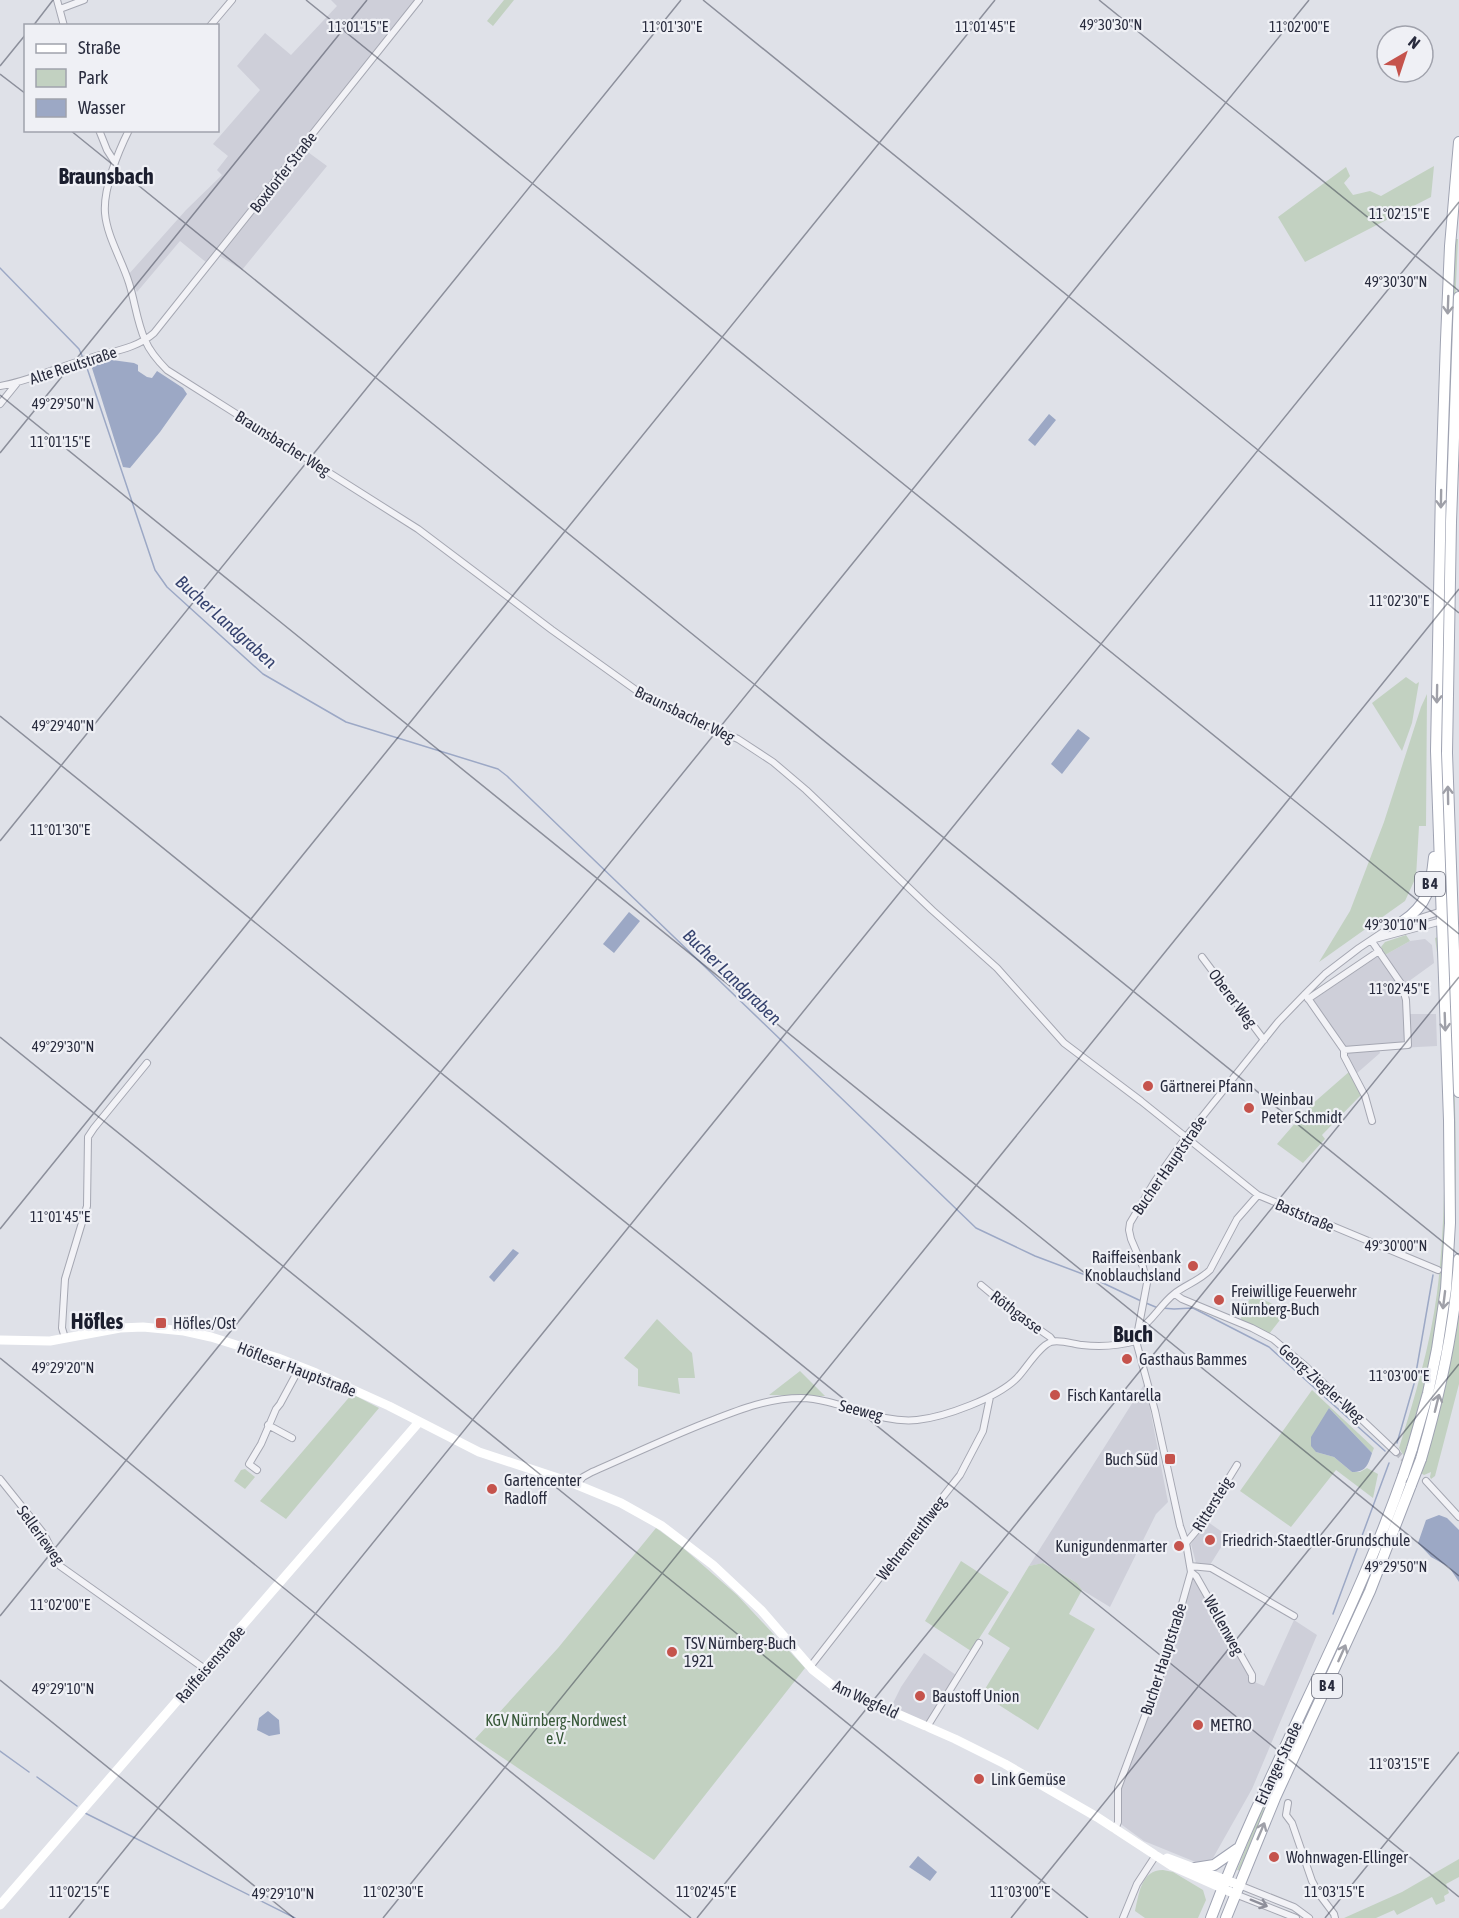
<svg xmlns="http://www.w3.org/2000/svg" width="1459" height="1918" font-family="'Asap Condensed',sans-serif">
	<style>
		.built { fill: #cecfd9 }
		.green { fill: #c2d1c1 }
		.water { fill: #9ca8c5 }
		.lines { fill: none; stroke-linecap: round; stroke-linejoin: round }
		.stream { stroke: #9ca8c5; stroke-width: 1.5 }
		.street-tunnel { stroke: #bbbdc6; stroke-width: 6; stroke-dasharray: 6 3; stroke-linecap: butt }
		.street-casing { stroke: #a5a7b2; stroke-width: 8 }
		.primary-casing { stroke: #9fa3b2; stroke-width: 12 }
		.street { stroke: #f2f2f6; stroke-width: 6 }
		.secondary { stroke: #fff; stroke-width: 9 }
		.primary { stroke: #fff; stroke-width: 10 }
		.primary-bridge-casing { stroke: #9fa3b2; stroke-width: 12; stroke-linecap: butt }
		.primary-bridge { stroke: #fff; stroke-width: 10 }
		.oneway { stroke: #9fa0a8 }
		.oneway2 { stroke: #8e8f9a }
		.ticks { fill: none; stroke: #292c3e; stroke-width: 1.5; stroke-opacity: 0.45 }
		.poi-dot { fill: #c5534c; stroke: #eff0f5; stroke-width: 2 }
		.labels { text-anchor: middle; stroke-width: 4.5; stroke-linejoin: round; paint-order: stroke }
		.shield { fill: #eff0f5; stroke: #646775; stroke-width: 1.5 }
		.shield-label { font-size: 15px; font-weight: bold; fill: #292c3e }
		.street-label { font-size: 16px; fill: #292c3e; stroke: #eff0f5 }
		.poi-label { font-size: 16px; fill: #292c3e; stroke: #eff0f5; text-anchor: start }
		.park-label { font-size: 16px; fill: #375838; stroke: #eff0f5 }
		.water-label { font-size: 18px; font-style: italic; fill: #36436f; stroke: #eff0f5 }
		.district-label { font-size: 22px; font-weight: bold; fill: #1b1e2e; stroke: #eff0f5 }
		.ticks-label { font-size: 15px; text-anchor: middle; fill: #292c3e; stroke: #eff0f5; stroke-width: 4.5; stroke-linejoin: round; paint-order: stroke }
	</style>
	<rect width="100%" height="100%" fill="#dfe1e8"/>
	<path class="built" d="M331,0H417L301,147L327,166L242,270L215,253L207,263L180,241L137,292L128,275L186,210L222,175L217,170L228,156L213,144L260,90L237,66L265,33L291,55L337,6Z
		M1425,939L1432,945L1434,963L1405,984L1409,1014H1436L1437,1046L1379,1049L1380,1053L1356,1074L1313,1000L1377,957L1385,955L1410,941Z
		M1145,1383L1168,1502L1156,1514L1110,1607L1082,1590L1077,1583L1044,1563L1029,1566Z
		M1205,1520L1228,1536L1210,1565L1196,1563L1191,1544Z
		M1191,1572L1252,1681L1264,1686L1294,1620L1317,1635L1252,1789L1213,1858L1206,1862L1198,1863L1144,1841L1118,1822L1117,1797L1167,1657Z
		M924,1653L956,1675L926,1724L891,1707L901,1687Z"/>
	<path class="green" d="M504,0H514L493,26L487,21Z
		M1434,166L1431,197L1305,262L1278,217L1346,167L1350,176L1344,183L1353,195L1370,191L1381,196Z
		M1453,239H1458L1455,306L1448,894L1446,895L1439,751Z
		M1406,677L1416,684L1419,682L1412,723L1402,751L1372,703Z
		M1427,694L1426,826H1419L1416,877L1405,901L1319,962L1350,911L1384,822L1421,707Z
		M1406,935L1410,941L1385,955L1381,947L1385,942Z
		M1438,937L1447,1193L1441,1301L1424,1396L1404,1456L1399,1448C1415,1397 1430,1346 1437,1293C1451,1183 1441,1071 1438,960L1435,938Z
		M1449,1002C1459,1120 1459,1241 1443,1358C1437,1393 1425,1429 1415,1464L1412,1460L1444,1320Z
		M1350,1071L1361,1095L1322,1135L1325,1139L1303,1163L1277,1144L1310,1106Z
		M1459,1292V1384L1435,1476L1431,1479L1430,1477L1431,1472L1424,1475L1421,1473Z
		M1252,1294L1287,1311L1269,1334L1240,1320Z
		M657,1319L692,1353L695,1378H678L680,1394L638,1386V1369L624,1358Z
		M800,1371L825,1396L769,1395Z
		M1312,1390L1374,1448L1372,1453L1329,1408L1316,1452L1334,1457L1352,1472H1360L1367,1468L1378,1474L1373,1498L1336,1470L1291,1527L1240,1491Z
		M352,1394L379,1408L286,1519L260,1501Z
		M245,1469L255,1477L245,1489L234,1481L241,1470Z
		M1408,1471L1412,1475L1393,1527L1241,1871L1237,1870L1277,1771Z
		M656,1528L682,1547L737,1595L805,1668L654,1860L475,1739L558,1648Z
		M961,1561L1009,1592L971,1651L925,1621Z
		M1043,1563L1077,1583L1082,1590L1069,1614L1095,1629L1038,1730L982,1694L1010,1648L988,1634L1029,1566Z
		M1459,1859V1877L1446,1884L1449,1893L1444,1896L1445,1901L1436,1905L1432,1897L1397,1915L1394,1910L1376,1918H1344L1402,1892Z
		M1163,1870L1173,1872L1203,1890L1206,1900L1198,1918H1145L1135,1911C1139,1894 1141,1870 1163,1870Z"/>
	<path class="water" d="M112,360L134,363L138,365V371L147,377L152,378L157,371L183,388L187,394L160,432L130,468L123,467L91,365Z
		M1049,414L1056,420L1035,446L1028,440Z
		M1078,729L1090,738L1062,774L1051,764Z
		M629,912L640,921L614,953L603,944Z
		M513,1249L519,1253L494,1282L489,1277Z
		M1329,1408L1372,1453C1368,1465 1366,1472 1352,1472L1334,1457L1316,1452L1311,1446V1437Z
		M1439,1515L1447,1518L1459,1530V1582L1449,1567L1431,1557L1418,1543L1426,1520Z
		M268,1711L279,1720L280,1734L269,1736L257,1730L259,1718Z
		M918,1856L937,1872L930,1881L909,1867Z"/>
	<g class="lines">
		<path class="stream" d="M0,268L79,349L83,358
			M85,362L155,570L167,587L263,674L346,722L498,769L507,776L976,1228L1035,1256L1088,1276L1141,1301
			M1146,1303L1158,1308
			M1162,1308L1174,1309L1193,1308L1269,1347L1385,1451
			M1397,1443L1414,1384L1433,1275
			M1333,1614L1389,1463
			M0,1751L29,1772
			M37,1777L77,1806
			M85,1813L295,1918"/>
		<path class="street-tunnel" d="M1396,1452L1409,1464"/>
		<g class="street-casing">
			<path id="street" d="M57,0L64,26
				M60,9L84,0
				M210,26L232,0
				M99,130L107,150L114,161
				M129,130C118,152 103,189 105,213C107,237 122,260 129,283C135,302 137,322 145,340C150,352 158,361 167,370L418,529L552,630L640,693L663,706L738,739L773,762L806,790L932,910L997,968L1064,1043L1141,1101L1258,1195L1438,1270
				M0,386C31,381 59,366 90,358C113,351 136,349 154,333L419,0
				M0,404L17,383
				M1375,939L1442,921
				M1202,957L1264,1040
				M1305,994L1344,1050V1056L1365,1096L1372,1121
				M1308,999L1379,951
				M1344,1050L1408,1045L1406,1000L1402,985L1371,940
				M981,1285L1011,1310L1050,1337L1053,1341
				M1175,1294L1182,1299L1252,1328L1273,1339L1303,1364L1396,1452
				M1137,1331C1152,1322 1160,1305 1174,1294C1185,1285 1199,1281 1210,1270L1237,1219L1258,1195
				M65,1338L62,1328L65,1279L87,1206L88,1137L94,1128L147,1063
				M268,1425L292,1438
				M257,1470L249,1464L261,1444L276,1409L280,1404L300,1367
				M0,1479L44,1534L60,1566L205,1669
				M1426,1481L1459,1517
				M577,1484L583,1477L592,1472C629,1456 667,1438 705,1423C736,1411 766,1398 801,1398C840,1399 878,1424 917,1420C945,1417 997,1398 1017,1378C1026,1369 1039,1346 1051,1342C1059,1339 1073,1344 1082,1345C1101,1347 1118,1346 1136,1341
				M1186,1543L1197,1530L1237,1465
				M1190,1566L1211,1568L1294,1616
				M1191,1572L1196,1576L1252,1675V1680
				M810,1667L960,1475L983,1431L990,1397
				M927,1727L979,1643
				M1288,1803L1286,1815L1292,1823L1312,1881L1319,1894L1334,1914L1335,1918
				M1115,1829L1118,1822V1788L1167,1657L1191,1572L1186,1543L1180,1526L1155,1411L1136,1341L1147,1283L1143,1267L1131,1239L1129,1230L1130,1223L1155,1181L1186,1137L1278,1022L1305,994L1325,974L1359,948L1389,928L1442,911
				M1239,1885L1294,1907L1309,1918
				M1235,1894L1296,1918
				M1123,1918L1137,1884L1156,1855"/>
		</g>
		<g class="primary-casing">
			<path id="primary" d="M1459,297L1451,522L1447,753L1459,1092
				M1402,922C1428,905 1431,887 1434,857
				M1412,1449L1428,1393L1437,1349L1446,1289L1450,1223L1449,1120L1436,751L1441,488L1446,340L1450,246L1459,142
				M1421,1459C1440,1394 1455,1328 1459,1259
				M1195,1868L1214,1865L1237,1849
				M1211,1918C1268,1767 1350,1627 1403,1476
				M1226,1918L1275,1798L1370,1591L1411,1485"/>
		</g>
		<use href="#street" class="street"/>
		<path class="secondary" d="M0,1340L50,1341L120,1328L143,1327L184,1331L211,1337L278,1358L316,1373L389,1406L479,1452L570,1482L621,1503L662,1526L713,1565L761,1610L813,1670L832,1685L955,1739L1005,1764L1097,1817L1172,1866L1235,1894
			M1167,1858L1239,1885
			M0,1905L419,1422"/>
		<use href="#primary" class="primary"/>
		<g class="primary-bridge-casing">
			<path id="primary-bridge" d="M1403,1476L1412,1449
				M1411,1485L1421,1459"/>
		</g>
		<use href="#primary-bridge" class="primary-bridge"/>
	</g>
	<defs><path id="oneway-shaft" d="M-6 0H5M1.5-3L5.5 0L1.5 3" fill="none" stroke-width="1.6" stroke-linecap="round" stroke-linejoin="round" transform="scale(1.5)"/></defs>
	<g class="oneway">
		<use href="#oneway-shaft" transform="translate(1448 305) rotate(92)"/>
		<use href="#oneway-shaft" transform="translate(1441 499) rotate(91)"/>
		<use href="#oneway-shaft" transform="translate(1437 694) rotate(91)"/>
		<use href="#oneway-shaft" transform="translate(1448 795) rotate(-91)"/>
		<use href="#oneway-shaft" transform="translate(1445 1022) rotate(88)"/>
		<use href="#oneway-shaft" transform="translate(1444 1300) rotate(97)"/>
		<use href="#oneway-shaft" transform="translate(1437 1403) rotate(-76)"/>
		<use href="#oneway-shaft" transform="translate(1342 1653) rotate(-66)"/>
		<use href="#oneway-shaft" transform="translate(1261 1831) rotate(-67)"/>
	</g>
	<use class="oneway2" href="#oneway-shaft" transform="translate(1259 1903) rotate(22)"/>
	<path class="ticks" d="M306,0L1459,934M703,0L1459,613M1099,0L1459,291M33,26L53,0M0,66L26,34M0,74L26,94M70,130L1459,1255M0,395L1459,1576M0,453L367,0M0,716L1459,1897M0,841L681,0M0,1037L1088,1918M0,1229L995,0M0,1358L691,1918M0,1616L1309,0M0,1680L294,1918M69,1918L1459,202M383,1918L1459,589M697,1918L1459,977M1011,1918L1459,1364M1325,1918L1459,1752"/>
	<g class="poi-dot">
		<circle cx="1148" cy="1086" r="6"/>
		<circle cx="1249" cy="1108" r="6"/>
		<circle cx="1193" cy="1266" r="6"/>
		<circle cx="1219" cy="1300" r="6"/>
		<rect x="155" y="1317" width="12" height="12" rx="3"/>
		<circle cx="1127" cy="1359" r="6"/>
		<circle cx="1055" cy="1395" r="6"/>
		<rect x="1164" y="1453" width="12" height="12" rx="3"/>
		<circle cx="492" cy="1489" r="6"/>
		<circle cx="1210" cy="1540" r="6"/>
		<circle cx="1179" cy="1546" r="6"/>
		<circle cx="672" cy="1652" r="6"/>
		<circle cx="920" cy="1696" r="6"/>
		<circle cx="1198" cy="1725" r="6"/>
		<circle cx="979" cy="1779" r="6"/>
		<circle cx="1274" cy="1857" r="6"/>
	</g>
	<g class="labels">
		<g class="shield">
			<rect x="1415" y="872" width="30" height="24" rx="4.5"/>
			<rect x="1312" y="1674" width="30" height="24" rx="4.5"/>
		</g>
		<g class="shield-label">
			<text x="1430" y="889">B 4</text>
			<text x="1327" y="1691">B 4</text>
		</g>
		<g class="street-label">
			<text transform="translate(283 172) rotate(-52)" y="6">Boxdorfer Straße</text>
			<text transform="translate(73 365) rotate(-18)" y="6">Alte Reutstraße</text>
			<text transform="translate(283 443) rotate(32)" y="6">Braunsbacher Weg</text>
			<text transform="translate(685 714) rotate(26)" y="6">Braunsbacher Weg</text>
			<text transform="translate(1233 998) rotate(53)" y="6">Oberer Weg</text>
			<text transform="translate(1169 1165) rotate(-55)" y="6">Bucher Hauptstraße</text>
			<text transform="translate(1305 1215) rotate(23)" y="6">Baststraße</text>
			<text transform="translate(1017 1312) rotate(37)" y="6">Röthgasse</text>
			<text transform="translate(297 1369) rotate(21)" y="6">Höfleser Hauptstraße</text>
			<text transform="translate(1322 1383) rotate(42)" y="6">Georg-Ziegler-Weg</text>
			<text transform="translate(861 1410) rotate(14)" y="6">Seeweg</text>
			<text transform="translate(1212 1504) rotate(-58)" y="6">Rittersteig</text>
			<text transform="translate(41 1535) rotate(54)" y="6">Sellerieweg</text>
			<text transform="translate(911 1538) rotate(-52)" y="6">Wehrenreuthweg</text>
			<text transform="translate(1224 1625) rotate(61)" y="6">Wellenweg</text>
			<text transform="translate(1163 1659) rotate(-72)" y="6">Bucher Hauptstraße</text>
			<text transform="translate(210 1664) rotate(-49)" y="6">Raiffeisenstraße</text>
			<text transform="translate(866 1699) rotate(25)" y="6">Am Wegfeld</text>
			<text transform="translate(1278 1763) rotate(-65)" y="6">Erlanger Straße</text>
		</g>
		<g class="poi-label">
			<text x="1160" y="1092">Gärtnerei Pfann</text>
			<text x="1261" y="1105">Weinbau<tspan x="1261" dy="18">Peter Schmidt</tspan></text>
			<text x="1181" y="1263" text-anchor="end">Raiffeisenbank<tspan x="1181" dy="18">Knoblauchsland</tspan></text>
			<text x="1231" y="1297">Freiwillige Feuerwehr<tspan x="1231" dy="18">Nürnberg-Buch</tspan></text>
			<text x="173" y="1329">Höfles/Ost</text>
			<text x="1139" y="1365">Gasthaus Bammes</text>
			<text x="1067" y="1401">Fisch Kantarella</text>
			<text x="1158" y="1465" text-anchor="end">Buch Süd</text>
			<text x="504" y="1486">Gartencenter<tspan x="504" dy="18">Radloff</tspan></text>
			<text x="1222" y="1546">Friedrich-Staedtler-Grundschule</text>
			<text x="1167" y="1552" text-anchor="end">Kunigundenmarter</text>
			<text x="684" y="1649">TSV Nürnberg-Buch<tspan x="684" dy="18">1921</tspan></text>
			<text x="932" y="1702">Baustoff Union</text>
			<text x="1210" y="1731">METRO</text>
			<text x="991" y="1785">Link Gemüse</text>
			<text x="1286" y="1863">Wohnwagen-Ellinger</text>
		</g>
		<g class="park-label">
			<text x="556" y="1726">KGV Nürnberg-Nordwest<tspan x="556" dy="18">e.V.</tspan></text>
		</g>
		<g class="water-label">
			<text transform="translate(226 622) rotate(42)" y="6">Bucher Landgraben</text>
			<text transform="translate(732 977) rotate(44)" y="6">Bucher Landgraben</text>
		</g>
		<g class="district-label">
			<text x="106" y="184">Braunsbach</text>
			<text x="97" y="1329">Höfles</text>
			<text x="1133" y="1342">Buch</text>
		</g>
	</g>
	<g class="ticks-label">
		<text x="1111" y="30">49°30'30"N</text>
		<text x="358" y="32">11°01'15"E</text>
		<text x="672" y="32">11°01'30"E</text>
		<text x="1299" y="32">11°02'00"E</text>
		<text x="985" y="32">11°01'45"E</text>
		<text x="1399" y="219">11°02'15"E</text>
		<text x="1396" y="287">49°30'30"N</text>
		<text x="63" y="409">49°29'50"N</text>
		<text x="60" y="447">11°01'15"E</text>
		<text x="1399" y="606">11°02'30"E</text>
		<text x="63" y="731">49°29'40"N</text>
		<text x="60" y="835">11°01'30"E</text>
		<text x="1396" y="930">49°30'10"N</text>
		<text x="1399" y="994">11°02'45"E</text>
		<text x="63" y="1052">49°29'30"N</text>
		<text x="60" y="1222">11°01'45"E</text>
		<text x="1396" y="1251">49°30'00"N</text>
		<text x="63" y="1373">49°29'20"N</text>
		<text x="1399" y="1381">11°03'00"E</text>
		<text x="1396" y="1572">49°29'50"N</text>
		<text x="60" y="1610">11°02'00"E</text>
		<text x="63" y="1694">49°29'10"N</text>
		<text x="1399" y="1769">11°03'15"E</text>
		<text x="79" y="1897">11°02'15"E</text>
		<text x="393" y="1897">11°02'30"E</text>
		<text x="706" y="1897">11°02'45"E</text>
		<text x="1020" y="1897">11°03'00"E</text>
		<text x="1334" y="1897">11°03'15"E</text>
		<text x="283" y="1899">49°29'10"N</text>
	</g>
	<rect x="24" y="24" width="195" height="108" fill="#eff0f5" stroke="#a0a2ac" stroke-width="1.5"/>
	<rect x="36" y="44" width="30" height="9" fill="#ffffff" stroke="#a0a2ac" stroke-width="1.5"/>
	<text x="78" y="54" font-size="18" fill="#292c3e">Straße</text>
	<rect x="36" y="69" width="30" height="18" fill="#c2d1c1" stroke="#a0a2ac" stroke-width="1.5"/>
	<text x="78" y="84" font-size="18" fill="#292c3e">Park</text>
	<rect x="36" y="99" width="30" height="18" fill="#9ca8c5" stroke="#a0a2ac" stroke-width="1.5"/>
	<text x="78" y="114" font-size="18" fill="#292c3e">Wasser</text>
	<g transform="translate(1405 54) rotate(39)"><circle r="28" fill="#eff0f5" stroke="#a0a2ac" stroke-width="1.5"/>
	<path d="M0-4.5L10 22L0 15L-10 22Z" fill="#c5534c"/>
	<text y="-9" font-size="16" font-weight="bold" text-anchor="middle" fill="#292c3e">N</text>
	</g>
</svg>
